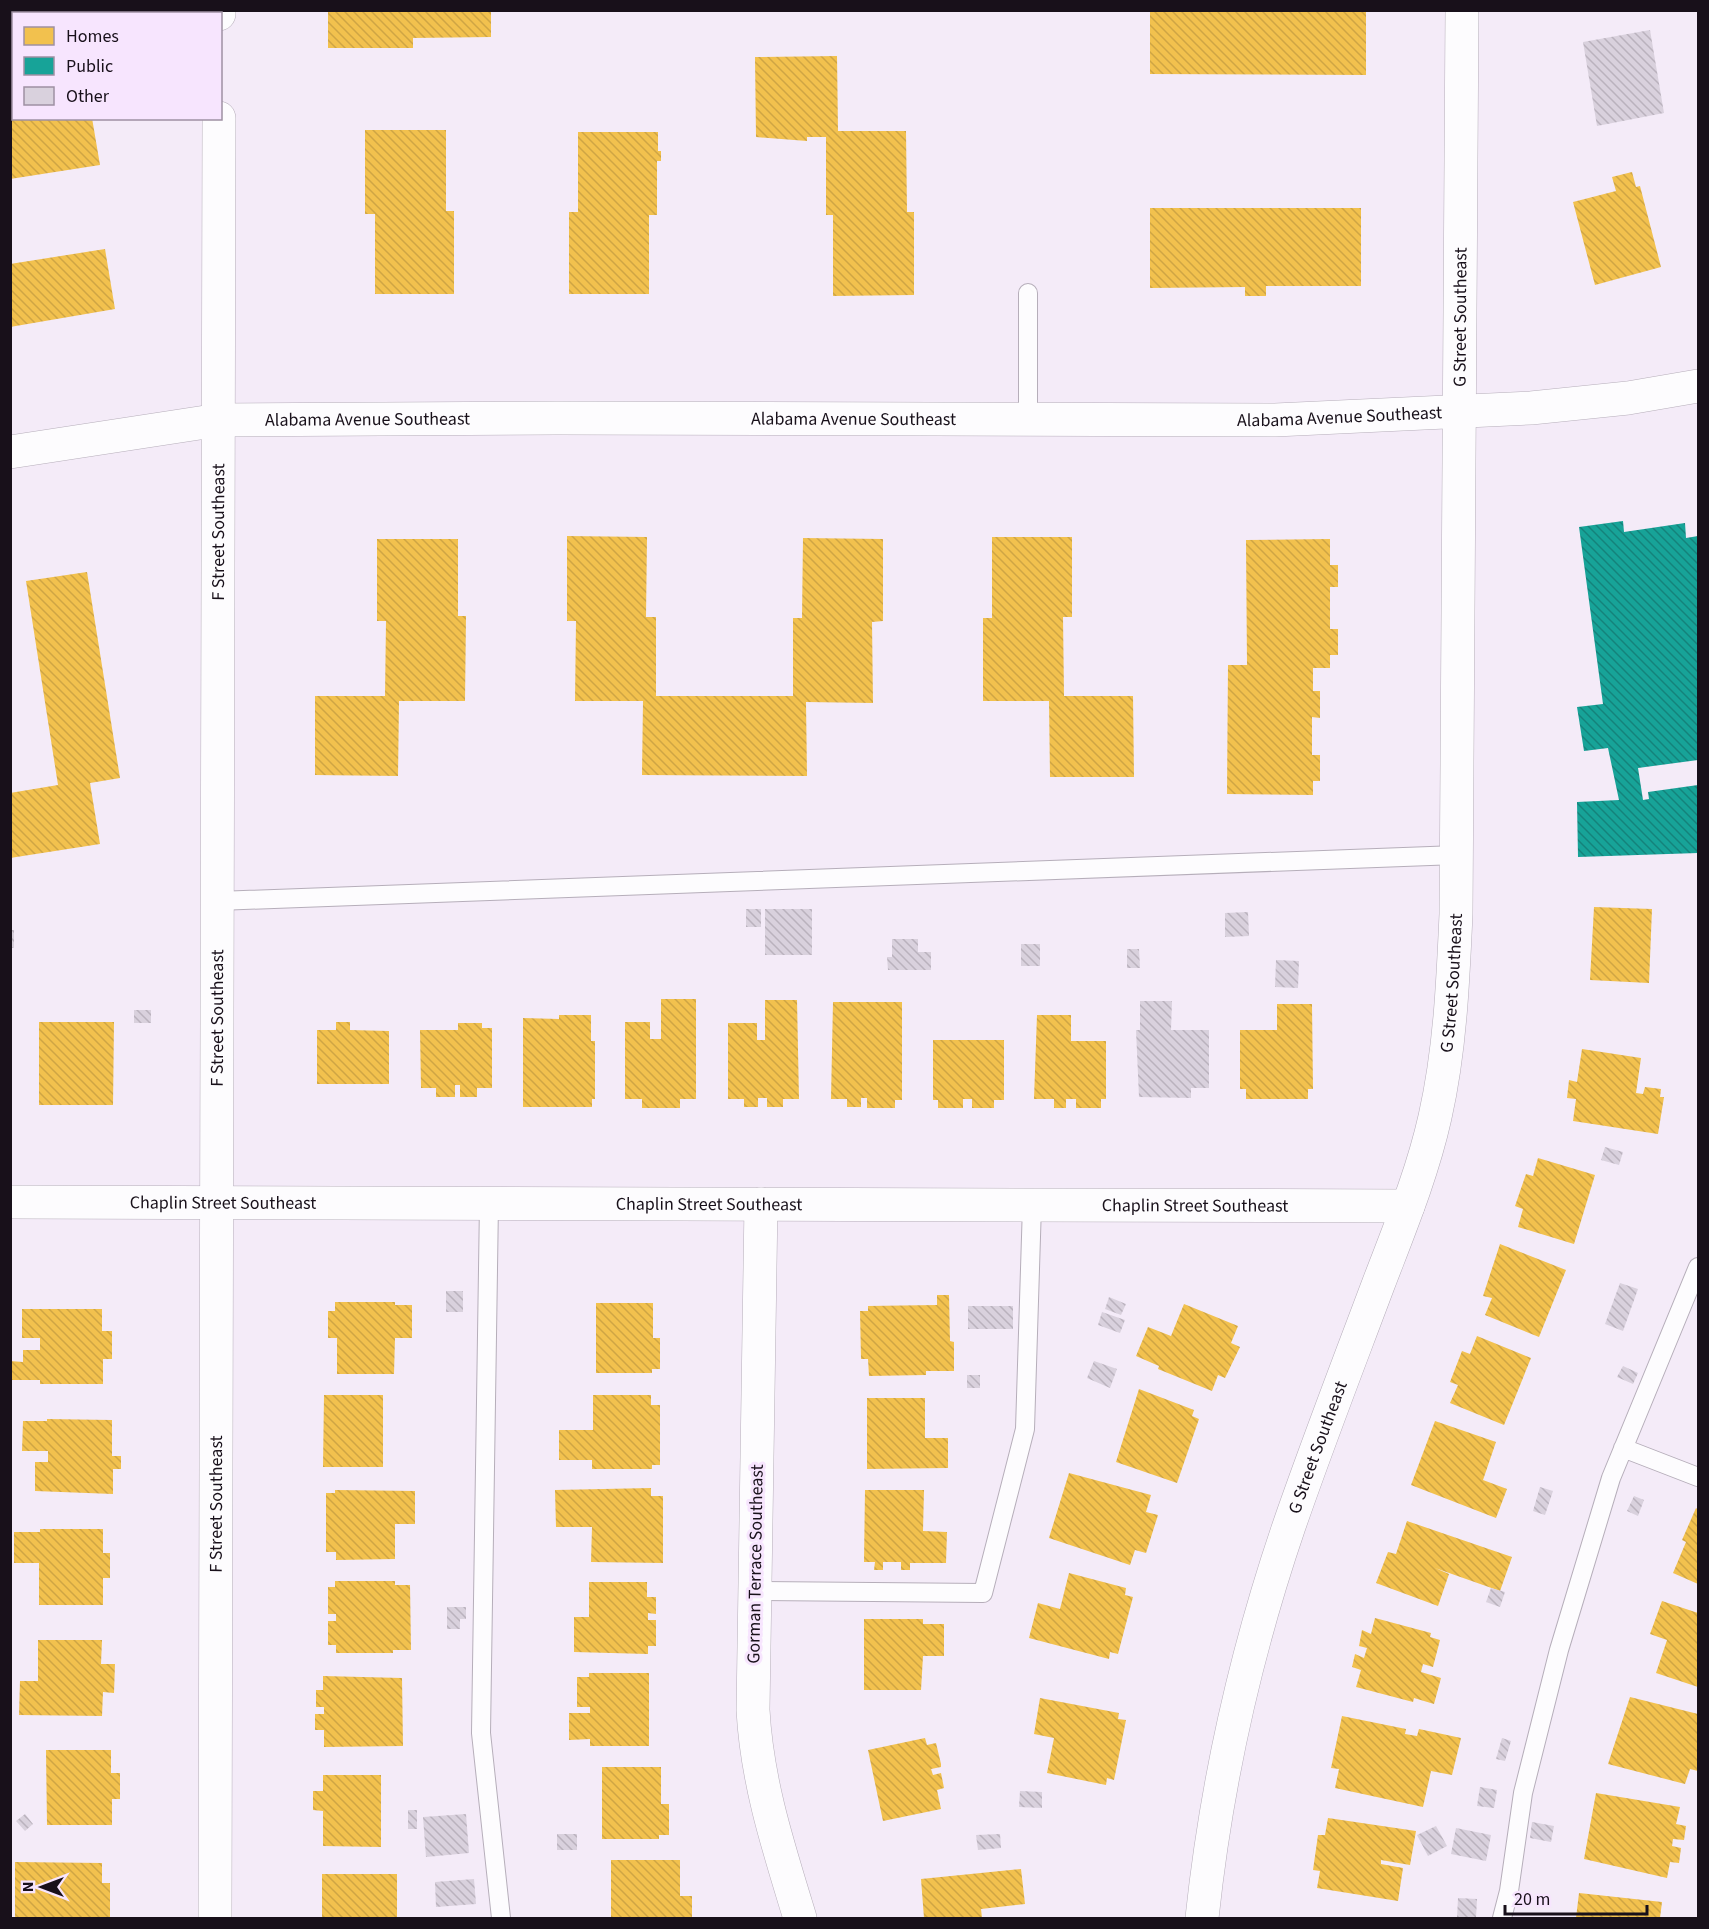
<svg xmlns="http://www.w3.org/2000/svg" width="1709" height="1929" font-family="'Source Sans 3',sans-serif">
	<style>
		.homes { fill: url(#homes-back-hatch) }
		.public { fill: url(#public-back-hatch) }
		.building { fill: url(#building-back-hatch) }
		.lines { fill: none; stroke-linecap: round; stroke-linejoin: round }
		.service-casing { stroke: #b6aeba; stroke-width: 20 }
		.minor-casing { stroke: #b6aeba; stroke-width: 34 }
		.tertiary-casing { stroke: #b6aeba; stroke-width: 34 }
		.service { stroke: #fdfcfe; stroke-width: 18 }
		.minor { stroke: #fdfcfe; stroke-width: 33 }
		.tertiary { stroke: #fdfcfe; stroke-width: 33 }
		.labels { text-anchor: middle; stroke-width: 6; stroke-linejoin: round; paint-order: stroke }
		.street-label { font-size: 18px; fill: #18101a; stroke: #f7e5fe }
	</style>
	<defs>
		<pattern id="homes-back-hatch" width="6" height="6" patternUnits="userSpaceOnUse" patternTransform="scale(1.5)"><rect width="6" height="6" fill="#f2c14e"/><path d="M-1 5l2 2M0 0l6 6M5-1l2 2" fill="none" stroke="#cfa544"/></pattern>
		<pattern id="public-back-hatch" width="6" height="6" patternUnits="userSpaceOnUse" patternTransform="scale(1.5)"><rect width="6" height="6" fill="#17a398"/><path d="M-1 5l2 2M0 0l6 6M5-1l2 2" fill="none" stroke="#14837b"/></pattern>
		<pattern id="building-back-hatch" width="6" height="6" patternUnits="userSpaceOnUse" patternTransform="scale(1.5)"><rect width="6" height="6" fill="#d9d1dd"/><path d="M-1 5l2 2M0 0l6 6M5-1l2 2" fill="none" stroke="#bab2bd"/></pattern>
	</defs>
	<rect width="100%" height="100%" fill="#f4ebf8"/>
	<path class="homes" d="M40,10H100V14H40Z
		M328,10H491V37L413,38V48H328Z
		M1150,10H1366V75L1150,74Z
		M837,56L838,131H906L907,212H914V295L833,296V215H826V137H807V141L756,137L755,57Z
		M14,114V118H92L100,165L10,179V115Z
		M365,130H446V211H454V294H375V214H365Z
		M578,132H658V151H661V161H657V215H649V294H569V212H578Z
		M1632,172L1636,187L1640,186L1661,267L1595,285L1573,202L1616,191L1612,177Z
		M1150,208H1361V286H1266V296H1245V287L1150,288Z
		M105,249L115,309L10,327V264Z
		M567,536L647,537L646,617H656V696H793V618H802L803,538L883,539V621L872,622L873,703L806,702L807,776L642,775L643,701H575L576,621H567Z
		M992,537H1072V617H1063L1064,696H1133L1134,777H1050L1049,701H983V618H992Z
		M377,539H458V616H466L465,701H399L398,776L315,775V696H385L386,621H377Z
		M1330,539V565H1338V587H1330V629H1338V655H1330V668H1313V691H1320V718L1312,717V755H1320V781H1313V795L1227,794L1228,665H1247L1246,540Z
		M87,572L120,778L90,783L100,844L10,858V793L58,785L26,581Z
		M1594,907L1652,909L1649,983L1590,980Z
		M661,999H696V1099H680V1108H642V1099H625V1022H650V1039H661Z
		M765,1000H797L799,1099H783V1107H767V1098H758V1107H744V1099H728V1023H757V1040H765Z
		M833,1002H902V1100H895V1108H867V1098H861V1107H847V1099H831Z
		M1277,1004H1312L1313,1089H1308V1099H1246V1089H1240V1030H1277Z
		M559,1015H591V1041H595V1099H592V1107H523V1018L559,1019Z
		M1037,1015H1071V1041H1106V1099H1101V1108H1076V1099H1066V1108H1054V1099H1034Z
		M39,1022H114L113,1105H39Z
		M336,1022H350V1030L389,1031V1084H317V1030H336Z
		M458,1023H482V1028H492V1088H477V1097H460V1085H455V1097H436V1088H421L420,1030H458Z
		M933,1040H1004V1100H994V1108H972V1099H963V1108H938V1100H933Z
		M1582,1049L1641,1058L1636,1093L1643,1094L1645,1087L1661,1089L1660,1097H1664L1658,1134L1573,1121L1576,1099L1567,1098L1569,1080L1577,1082Z
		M1538,1158L1595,1175L1574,1244L1518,1227L1523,1209L1515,1206L1526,1174L1533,1176Z
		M1500,1244L1566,1270L1539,1337L1485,1315L1492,1298L1483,1296Z
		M937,1295H949L950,1341L954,1342V1371H926V1375L869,1376L868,1359H861L860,1311H868V1306L937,1305Z
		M335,1302H395V1305H412V1338H395L394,1374H337V1338H328V1311H335Z
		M596,1303H653V1338H660V1369H652V1373H596Z
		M1184,1304L1238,1326L1231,1343L1240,1347L1225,1378L1218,1375L1212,1391L1158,1369L1159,1366L1136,1356L1148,1327L1171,1336Z
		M22,1309H102V1331H112V1359H103V1384H40V1380H10V1361L23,1362V1350H40V1338H22Z
		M1477,1336L1531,1358L1504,1425L1450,1403L1458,1385L1450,1382L1462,1351L1470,1354Z
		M1139,1389L1194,1410L1192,1416L1199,1419L1177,1483L1116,1462Z
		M324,1395H383V1467H323Z
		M593,1395H651V1405H660V1465H652V1469H592V1460H559V1430H593Z
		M867,1398H925V1438H948V1468L867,1469Z
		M47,1419L112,1420V1456H121V1469H113V1494L35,1491V1462H48V1451H22L23,1421H47Z
		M1435,1421L1496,1442L1483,1480L1507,1489L1496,1518L1411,1485Z
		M1069,1473L1151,1495L1146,1512L1158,1515L1146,1553L1135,1550L1130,1565L1049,1538Z
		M651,1488V1496H663V1563L591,1562L592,1527H556L555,1490Z
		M335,1490L415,1491V1524H395V1559L336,1560V1552H326V1493H335Z
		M865,1490H924L923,1531L947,1532L946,1563H910V1570H901V1562H883V1570H874L875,1562H864Z
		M1696,1508L1698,1510V1584L1673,1573L1686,1542L1682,1540Z
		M1407,1521L1512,1557L1500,1591L1435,1568L1449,1574L1438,1606L1376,1583L1388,1552L1396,1554Z
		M40,1529H103V1553H110V1578H103V1605H39V1563H14V1532H40Z
		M1069,1573L1126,1588L1125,1595L1133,1597L1118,1654L1110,1652L1109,1659L1029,1638L1038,1603L1060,1609Z
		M335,1581H395V1585H410L411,1650H393V1653H336V1645H328V1621H336V1614H328V1587H335Z
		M589,1582H647V1597H656V1614L648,1613V1620H656V1646H648V1654L574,1652V1617H589Z
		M1662,1601L1698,1613V1687L1656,1673L1667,1640L1650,1634Z
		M1375,1618L1431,1633L1430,1637L1440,1640L1433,1667L1423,1664L1421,1672L1441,1678L1434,1704L1414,1698L1413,1702L1356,1687L1361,1670L1352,1667L1355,1654L1364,1658L1367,1648L1359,1646L1362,1630L1371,1634Z
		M864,1619H923V1624H944V1656H923L921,1690H864Z
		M38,1640H102L101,1664H115L114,1693L103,1692L102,1716L19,1715L20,1681H38Z
		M589,1673H649V1746H590V1739L569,1740V1713H590V1707H577V1677H589Z
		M323,1676L402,1678L403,1746L324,1747V1730H315V1714H324V1707H316V1690H323Z
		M1630,1697L1698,1714V1771L1690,1769L1685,1784L1608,1764Z
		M1040,1698L1119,1713L1118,1719L1126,1720L1114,1780L1107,1778L1106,1785L1047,1773L1054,1738L1034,1734Z
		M1342,1716L1406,1729L1405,1734L1417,1736L1419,1729L1461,1738L1452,1775L1431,1771L1423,1807L1335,1788L1339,1769L1331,1768Z
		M925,1738L927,1745L936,1743L941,1764V1767L931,1769L933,1775L941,1773L944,1788L937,1790L941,1809L883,1821L868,1750Z
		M46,1750H111V1773H120V1799H112V1825H47Z
		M602,1767H661V1804H669V1835H659V1839H602Z
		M323,1775H381V1847L323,1846V1811L313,1810V1791H323Z
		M1596,1793L1680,1807L1676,1824L1686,1826L1684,1840L1673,1839L1672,1846L1681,1848L1679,1863L1670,1862L1667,1878L1584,1859Z
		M1328,1818L1416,1831L1410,1865L1381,1860V1864L1403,1868L1398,1901L1317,1888L1320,1871L1313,1870L1318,1835H1325Z
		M611,1860H680V1896H692V1918H611Z
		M15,1862L102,1863V1883H110V1918H15Z
		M1021,1869L1025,1904L981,1909L982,1918H924L921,1879Z
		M322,1874H397V1918H322Z
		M1579,1893L1662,1902L1660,1918H1576Z"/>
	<path class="public" d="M1623,521L1624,532L1685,523L1686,538L1698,536V760L1638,768L1643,800L1649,799L1648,792L1698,785V853L1578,857L1577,802L1619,800L1608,748L1584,751L1577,707L1603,704L1579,527Z"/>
	<path class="building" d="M1650,30L1664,113L1597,126L1583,42Z
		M746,909H761V927H746Z
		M765,909H812V955H765Z
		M1248,912L1249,936L1225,937V913Z
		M10,930H14V948H10Z
		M892,939H918V952H931V970H888L887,957H892Z
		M1021,944H1040V966H1021Z
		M1127,949H1139L1140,968H1127Z
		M1276,960L1299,961L1298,988L1275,987Z
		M1140,1001H1172L1171,1030H1209V1088H1191V1098L1139,1097L1136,1030H1140Z
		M134,1010H151V1023H134Z
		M1605,1147L1623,1152L1619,1165L1601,1160Z
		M1620,1283L1638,1289L1623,1331L1605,1324Z
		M446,1291H463V1312H446Z
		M1109,1297L1126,1304L1121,1315L1105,1309Z
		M968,1306H1013V1329H968Z
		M1102,1312L1125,1320L1120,1333L1098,1325Z
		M1094,1361L1117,1369L1110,1388L1087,1378Z
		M1623,1366L1638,1373L1633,1384L1617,1377Z
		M967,1375H980V1388H967Z
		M1540,1487L1553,1491L1545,1515L1533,1511Z
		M1634,1496L1644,1500L1638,1516L1627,1511Z
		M1491,1588L1505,1592L1500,1607L1486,1602Z
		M447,1607H466V1619H460V1629H447Z
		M1502,1738L1511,1741L1505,1761L1496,1759Z
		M1480,1787L1497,1790L1494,1808L1477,1806Z
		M1020,1791L1042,1792V1808L1019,1807Z
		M408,1810H417V1829H408Z
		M25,1814L33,1824L25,1831L16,1821Z
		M466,1814L469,1853L426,1857L423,1817Z
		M1532,1822L1554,1826L1551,1842L1530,1838Z
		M1436,1826L1447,1846L1428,1856L1417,1835Z
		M1456,1828L1491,1835L1486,1861L1451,1854Z
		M557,1834H577V1850H557Z
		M1000,1834L1001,1848L978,1850L976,1835Z
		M474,1879L476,1904L436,1907L435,1882Z
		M1458,1898L1477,1899L1476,1918H1457Z"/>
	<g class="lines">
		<g class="service-casing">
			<path id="service" d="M1028,293V419
				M218,901L1457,855
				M489,1203L481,1733L501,1918
				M1623,1448L1698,1477
				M755,1591L983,1593L1025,1429L1032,1205
				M1502,1918L1509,1891L1523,1793L1559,1650L1611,1478L1698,1267"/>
		</g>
		<g class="minor-casing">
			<g id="minor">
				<path d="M219,14V10"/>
				<path id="s1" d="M10,1202L1408,1206"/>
				<path d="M761,1204L753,1710C757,1783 779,1849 800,1918"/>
				<path id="s2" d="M215,1918L219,118"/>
				<path id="s3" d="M1202,1918C1216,1786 1246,1652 1289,1526C1317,1445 1348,1365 1378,1285C1399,1230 1422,1175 1435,1117C1450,1051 1453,982 1456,914L1462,10"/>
			</g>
		</g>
		<g class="tertiary-casing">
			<g id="tertiary">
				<path id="s4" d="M10,452L219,420L557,418L1275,420L1531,408L1628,398L1698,386"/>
			</g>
		</g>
		<use href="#service" class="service"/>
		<use href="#minor" class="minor"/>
		<use href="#tertiary" class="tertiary"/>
	</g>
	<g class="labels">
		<g class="street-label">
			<text dy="6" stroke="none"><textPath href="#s3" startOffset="1638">G Street Southeast</textPath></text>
			<text dy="6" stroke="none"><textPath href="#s4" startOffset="1332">Alabama Avenue Southeast</textPath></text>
			<text dy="6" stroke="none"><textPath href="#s4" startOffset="360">Alabama Avenue Southeast</textPath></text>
			<text dy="6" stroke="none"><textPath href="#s4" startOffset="846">Alabama Avenue Southeast</textPath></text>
			<text dy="6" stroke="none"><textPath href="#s2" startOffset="1386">F Street Southeast</textPath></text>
			<text dy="6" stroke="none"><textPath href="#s3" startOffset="972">G Street Southeast</textPath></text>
			<text dy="6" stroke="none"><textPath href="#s2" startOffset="900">F Street Southeast</textPath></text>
			<text dy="6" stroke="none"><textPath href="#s1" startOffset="213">Chaplin Street Southeast</textPath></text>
			<text dy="6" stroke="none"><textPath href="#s1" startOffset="699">Chaplin Street Southeast</textPath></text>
			<text dy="6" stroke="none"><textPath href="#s1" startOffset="1185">Chaplin Street Southeast</textPath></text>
			<text dy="6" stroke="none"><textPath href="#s3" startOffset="486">G Street Southeast</textPath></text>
			<text dy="6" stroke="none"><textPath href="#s2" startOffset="414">F Street Southeast</textPath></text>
			<text transform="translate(755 1564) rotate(-89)" y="6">Gorman Terrace Southeast</text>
		</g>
	</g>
	<rect width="1709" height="1929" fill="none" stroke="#18101a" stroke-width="24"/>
	<rect x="12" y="12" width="210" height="108" fill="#f7e5fe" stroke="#9e90a3" stroke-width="1.5"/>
	<rect x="24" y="27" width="30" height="18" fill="#f2c14e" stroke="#9e90a3" stroke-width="1.5"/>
	<text x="66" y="42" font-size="18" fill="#18101a">Homes</text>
	<rect x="24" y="57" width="30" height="18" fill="#17a398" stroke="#9e90a3" stroke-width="1.5"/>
	<text x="66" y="72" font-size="18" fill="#18101a">Public</text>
	<rect x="24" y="87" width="30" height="18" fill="#d9d1dd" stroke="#9e90a3" stroke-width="1.5"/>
	<text x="66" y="102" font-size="18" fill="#18101a">Other</text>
	<g transform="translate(42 1887) rotate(270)" stroke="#f7e5fe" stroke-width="4.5" paint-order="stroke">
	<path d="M0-4.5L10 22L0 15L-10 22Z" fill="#18101a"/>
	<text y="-9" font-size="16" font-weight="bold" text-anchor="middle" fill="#18101a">N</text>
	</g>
	<path d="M1505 1905v9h142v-9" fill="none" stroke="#18101a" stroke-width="3"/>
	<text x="1514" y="1905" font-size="18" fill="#18101a" stroke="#f7e5fe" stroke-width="4.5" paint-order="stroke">20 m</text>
</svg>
